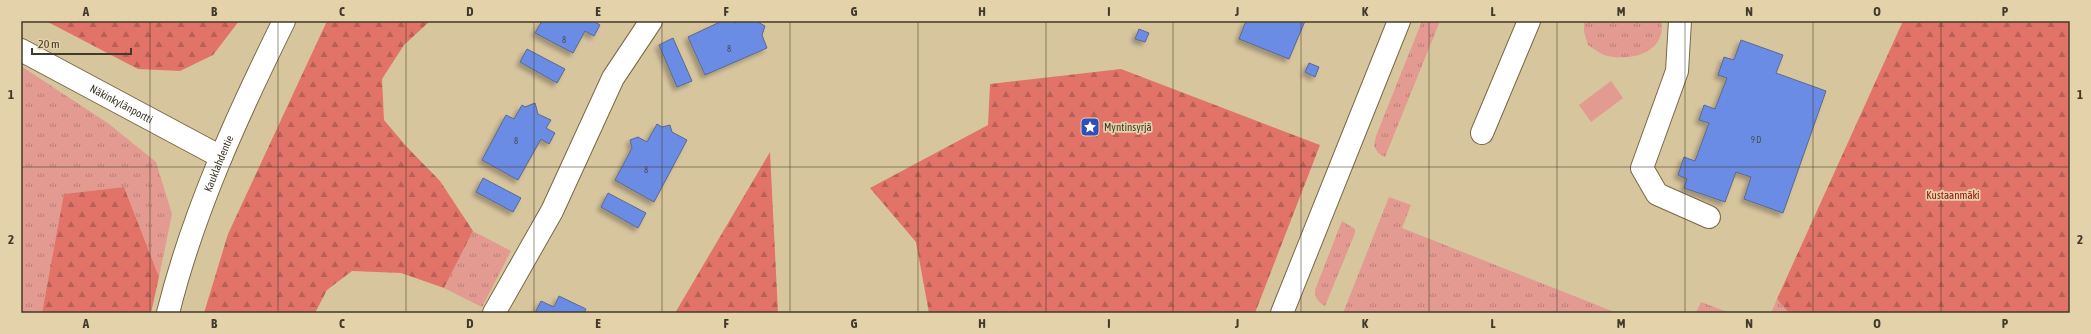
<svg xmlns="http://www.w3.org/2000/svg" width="2091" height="334" font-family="'Asap Condensed',sans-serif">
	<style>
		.grass { fill: url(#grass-tufts) }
		.forest { fill: url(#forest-firs) }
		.pitch { fill: #e29a91 }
		.building { fill: #6b8ce5; stroke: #5b698b; filter: url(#shadow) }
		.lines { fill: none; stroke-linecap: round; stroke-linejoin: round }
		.minor-casing { stroke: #796945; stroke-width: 24 }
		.minor { stroke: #fff; stroke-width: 22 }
		.grid { fill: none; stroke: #413a2a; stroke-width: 1; stroke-opacity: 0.55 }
		.labels { text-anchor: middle; stroke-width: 3.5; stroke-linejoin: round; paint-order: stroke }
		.number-label { font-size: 9px; fill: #4c4e59 }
		.street-label { font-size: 11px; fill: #413a2a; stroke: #e4d2aa }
		.poi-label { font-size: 11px; fill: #413a2a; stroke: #e4d2aa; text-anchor: start }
		.park-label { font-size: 11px; fill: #960b11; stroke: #e4d2aa }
		.neatline { fill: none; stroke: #413a2a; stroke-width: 1.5 }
		.grid-label { font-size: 13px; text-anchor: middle; font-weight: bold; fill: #413a2a }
	</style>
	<defs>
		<pattern id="grass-tufts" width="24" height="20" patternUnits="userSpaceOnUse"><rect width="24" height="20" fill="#e29a91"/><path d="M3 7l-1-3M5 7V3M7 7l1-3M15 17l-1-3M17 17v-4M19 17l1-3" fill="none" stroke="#b97f77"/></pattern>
		<pattern id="forest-firs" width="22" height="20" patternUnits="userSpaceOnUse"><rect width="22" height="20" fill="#e17369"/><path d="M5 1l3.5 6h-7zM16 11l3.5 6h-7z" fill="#b85f57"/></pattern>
		<filter id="shadow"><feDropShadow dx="-3.5" dy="3.5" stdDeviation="2" flood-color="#0004"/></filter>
	</defs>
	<rect width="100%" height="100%" fill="#d7c59e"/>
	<path class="grass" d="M1422,21H1440L1385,157L1378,153L1374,146L1376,136Z
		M1584,21H1661C1667,53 1631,61 1607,56C1601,54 1594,49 1588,45L1584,32Z
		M21,66L109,124L156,162L172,214L159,277L124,187L65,194L42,313H21Z
		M1389,197L1411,205L1402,228L1617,313H1343Z
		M1342,221L1355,229V233L1325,306C1318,302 1315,298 1315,290Z
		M473,231L511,251L482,307L444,288Z
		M1777,299L1789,313H1771Z
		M1701,302L1730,313H1696Z"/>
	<path class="forest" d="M46,21H239L213,55L180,71L138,69Z
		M327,21H430L404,45L382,79L384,120L406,146L440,181L473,231L444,288L401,273L352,271L327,290L315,313H204L228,234Z
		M1903,21H2070V313H1789L1777,299Z
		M1121,69L1320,145L1255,313H929L916,242L870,188L988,125L990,84Z
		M770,152L778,313H675Z
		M124,187L159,277L151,313H42L64,194Z"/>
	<path class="pitch" d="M1611,81L1623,98L1591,122L1579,105Z"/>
	<path class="building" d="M542,21H593L600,25L594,36L585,31L573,53L535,33Z
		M722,21H734L735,23L740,21H756L765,26L762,35L767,48L705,75L688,37Z
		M1246,21H1305L1289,59L1239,39Z
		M1139,29L1149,33L1145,42L1135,39Z
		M673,38L692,81L677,87L659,45Z
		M1741,40L1783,55L1776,73L1826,91L1783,213L1744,199L1751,177L1736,172L1725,202L1684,188L1687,179L1678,175L1684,157L1695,161L1709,123L1699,120L1704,105L1715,109L1727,78L1718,75L1724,57L1734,60Z
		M527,49L565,69L557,83L520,62Z
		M1309,63L1319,67L1315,77L1305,72Z
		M535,103L538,114L551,120L546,128L555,133L549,144L541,139L518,180L482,160L506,115L514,119L522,105L525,107Z
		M657,124L662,127L670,125L672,132L687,140L654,202L615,180L632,148L630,140L638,137L647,142Z
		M483,178L521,198L513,212L476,192Z
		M608,193L646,213L638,228L601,207Z
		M559,296L586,309L584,313H535L541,301L554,307Z"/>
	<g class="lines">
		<g class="minor-casing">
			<g id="minor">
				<path d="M1680,21L1677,71L1642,168L1657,194L1709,217"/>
				<path id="s1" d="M21,50L221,157"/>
				<path d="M1482,133L1529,21"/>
				<path id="s2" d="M168,313C193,212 238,114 284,21"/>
				<path d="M494,313L552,211L613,78L651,21"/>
				<path d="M1282,313L1399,21"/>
			</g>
		</g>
		<use href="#minor" class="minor"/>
	</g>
	<path class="grid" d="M150,21V313M278,21V313M406,21V313M534,21V313M662,21V313M790,21V313M918,21V313M1046,21V313M1173,21V313M1301,21V313M1429,21V313M1557,21V313M1685,21V313M1813,21V313M1941,21V313M21,167H2070"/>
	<defs>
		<g id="sight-square" transform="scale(1)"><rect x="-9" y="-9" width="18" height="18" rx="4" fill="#2e4ebe" stroke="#e4d2aa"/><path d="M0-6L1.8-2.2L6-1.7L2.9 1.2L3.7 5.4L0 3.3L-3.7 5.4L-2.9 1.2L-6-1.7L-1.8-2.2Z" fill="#fff"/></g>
	</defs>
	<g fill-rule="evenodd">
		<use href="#sight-square" x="1090" y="127"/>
	</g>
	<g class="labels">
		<g class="number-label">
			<text x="564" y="43">8</text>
			<text x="729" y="52">8</text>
			<text x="1756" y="143">9 D</text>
			<text x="516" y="144">8</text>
			<text x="646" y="173">8</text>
		</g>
		<g class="street-label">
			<text dy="4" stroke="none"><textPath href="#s1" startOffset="114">Näkinkylänportti</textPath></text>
			<text dy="4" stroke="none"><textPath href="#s2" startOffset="158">Kauklahdentie</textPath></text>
		</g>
		<g class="poi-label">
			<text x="1104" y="131">Myntinsyrjä</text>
		</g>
		<g class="park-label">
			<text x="1953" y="199">Kustaanmäki</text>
		</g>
	</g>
	<rect width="2091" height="334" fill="none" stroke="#e4d2aa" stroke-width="44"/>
	<path d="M32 48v6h99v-6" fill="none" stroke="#413a2a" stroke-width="2"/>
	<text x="38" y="48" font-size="12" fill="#413a2a" stroke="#e4d2aa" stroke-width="3" paint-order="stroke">20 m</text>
	<rect x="22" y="22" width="2047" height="290" class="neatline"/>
	<g class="grid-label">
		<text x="86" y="16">A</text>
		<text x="214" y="16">B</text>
		<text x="342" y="16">C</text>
		<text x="470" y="16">D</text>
		<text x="598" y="16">E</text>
		<text x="726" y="16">F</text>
		<text x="854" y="16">G</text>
		<text x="982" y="16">H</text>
		<text x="1109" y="16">I</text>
		<text x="1237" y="16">J</text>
		<text x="1365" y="16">K</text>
		<text x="1493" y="16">L</text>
		<text x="1621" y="16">M</text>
		<text x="1749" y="16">N</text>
		<text x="1877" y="16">O</text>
		<text x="2005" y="16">P</text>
		<text x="11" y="99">1</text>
		<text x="2080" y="99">1</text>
		<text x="11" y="244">2</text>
		<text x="2080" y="244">2</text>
		<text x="86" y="328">A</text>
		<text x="214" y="328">B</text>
		<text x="342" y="328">C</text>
		<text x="470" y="328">D</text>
		<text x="598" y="328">E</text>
		<text x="726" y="328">F</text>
		<text x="854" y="328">G</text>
		<text x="982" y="328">H</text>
		<text x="1109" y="328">I</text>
		<text x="1237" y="328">J</text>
		<text x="1365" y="328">K</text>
		<text x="1493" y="328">L</text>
		<text x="1621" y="328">M</text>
		<text x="1749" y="328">N</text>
		<text x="1877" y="328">O</text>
		<text x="2005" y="328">P</text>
	</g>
</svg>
